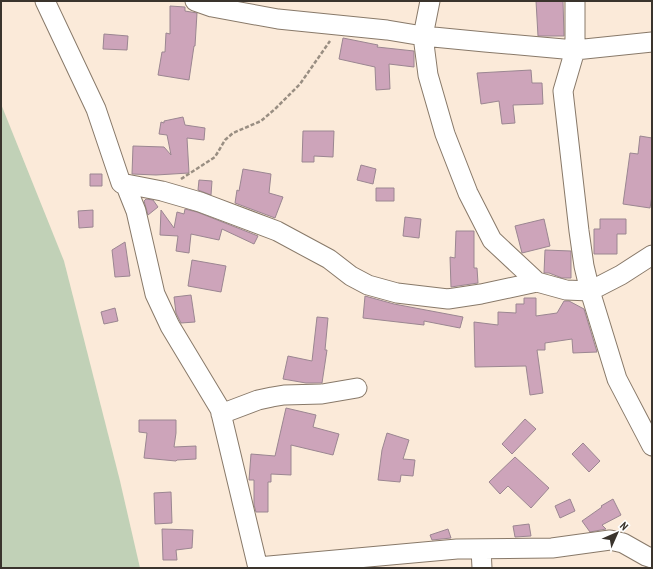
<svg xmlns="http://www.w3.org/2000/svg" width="653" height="569" font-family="'PT Sans Narrow',sans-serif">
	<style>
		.green { fill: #c1d1b7 }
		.building { fill: #cda4ba; stroke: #9b8691 }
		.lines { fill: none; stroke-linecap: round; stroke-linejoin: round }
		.minor-casing { stroke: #887969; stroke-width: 21 }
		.path { stroke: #998e82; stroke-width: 2.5; stroke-dasharray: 4 2; stroke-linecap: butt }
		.minor { stroke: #fff; stroke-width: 19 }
	</style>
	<rect width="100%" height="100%" fill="#fbead9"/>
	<path class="green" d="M1,104L64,261L120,481L140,568H1Z"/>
	<path class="building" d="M536,1H563L564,36H538Z
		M170,6L185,7V11L197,13L195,46H194L189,80L158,75L162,52H165L166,33L170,34Z
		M104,34L128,36L127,50L103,49Z
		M343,38L378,45L377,47L414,51V67L389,64L390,89L376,90L375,67L339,59Z
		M531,70L532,83H542L543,104L513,105L515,123L502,124L499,101L481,104L477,73Z
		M183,117L185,125L205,128L204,140L187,138L189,173L156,175L132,174L133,146L164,147L171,155L167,135L159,134L161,122L164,123V121Z
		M303,131H334L333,157L314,156V162H302Z
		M640,136L652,138V196L650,208L623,204L630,153L638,154Z
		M361,165L376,169L373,184L357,180Z
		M243,169L271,174L269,193L283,197L275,218L235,203L237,190L239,191Z
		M90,174H102V186H90Z
		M199,180L212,181L211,195L198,190Z
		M376,188H394V201H376Z
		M146,199L153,200L158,207L148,215L144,201Z
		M185,209L197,212L258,236L254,244L222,229L219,240L191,234L189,253L176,251L178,236L160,235L161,210L174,228L177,212L184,214Z
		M93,210V227L79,228L78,211Z
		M405,217L421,219L419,238L403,236Z
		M544,219L550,246L522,253L515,226Z
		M600,219H626V234H617V254H594V229H600Z
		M456,231H474V268H477L478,283L451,287L450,257L455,258Z
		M125,242L130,276L115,277L112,250Z
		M545,250L571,251V278H562L549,273H544Z
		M192,260L226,266L221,292L188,286Z
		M191,295L195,322L181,323L176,313L174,297Z
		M365,296L394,304L463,317L460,328L424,321V325L363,318Z
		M524,298H536V316L557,313L564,301H569L584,309L597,352L573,353L572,339L545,343V350H537L543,393L530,395L526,366L475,367L474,322L498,325V312L516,313V304H524Z
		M115,308L118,321L104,324L101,312Z
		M317,317L328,318L325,350H327L322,383H306L283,379L288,356L312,361Z
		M286,408L316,415L313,427L339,434L333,455L291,445V475L271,474V482H268V512H256L254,505V480H249L251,454L275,456Z
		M525,419L536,429L512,454L502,444Z
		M139,420H176V433L174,447L196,446V459L177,460L176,461L144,458L147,433L139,432Z
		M387,433L409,440L403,459L415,460L413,476L401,475L400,482L378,480L382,450Z
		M583,443L600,461L589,472L572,454Z
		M515,457L549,488L531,508L508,486L500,494L489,482Z
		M171,492L172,523L155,524L154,493Z
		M570,499L575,511L560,518L555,506Z
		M613,499L621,515L602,525L606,529L590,532L582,521L602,507L601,506Z
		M529,524L531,536L515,537L513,526Z
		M162,529L193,530L192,548L176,550L177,560H163Z
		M448,529L451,538L432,540L430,535Z"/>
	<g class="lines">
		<g class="minor-casing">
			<path id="minor" d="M45,1L96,109L121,183L126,186L136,211L155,294L170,326L220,409L258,568
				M195,1L212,7L278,19L387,30L423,36L485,42L575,50L652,42
				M430,1L423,36L428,75L445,134L468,193L492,240L537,282L566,290L590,291L621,275L652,255
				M575,1V50L563,91L579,231L584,266L590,291L617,379L652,446
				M121,183L162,191L200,202L277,231L329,259L351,276L368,285L397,293L448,299L481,294L537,282
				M221,414L258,400L272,397L284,395L322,394L357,388
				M481,549L482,568
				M258,567L457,549L552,548L610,540L623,543L646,556L652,558"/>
		</g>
		<path class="path" d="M181,179L215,157L225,140L233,133L261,121L275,109L300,84L330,41"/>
		<use href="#minor" class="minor"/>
	</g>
	<rect width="653" height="569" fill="none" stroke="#3a342d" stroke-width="4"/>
	<g transform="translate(617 533) rotate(45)" stroke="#ffffff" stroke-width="3" paint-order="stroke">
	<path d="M0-3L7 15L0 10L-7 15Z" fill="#3a342d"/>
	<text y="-6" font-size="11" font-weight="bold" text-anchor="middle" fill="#3a342d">N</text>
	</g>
</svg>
